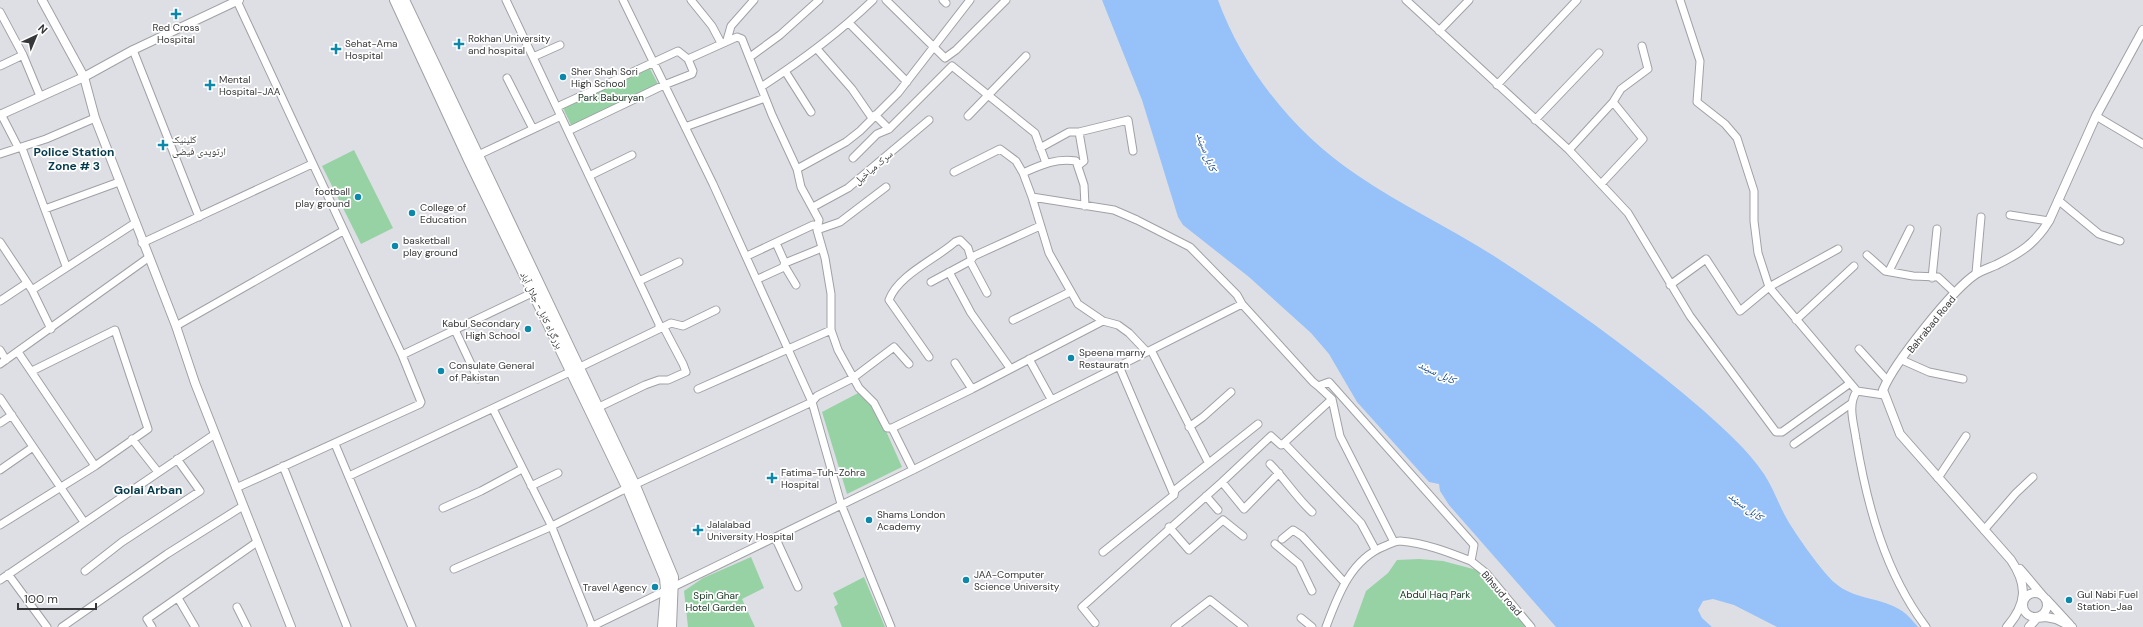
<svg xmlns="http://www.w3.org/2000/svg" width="2143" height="627" font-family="'DM Sans','Noto Naskh Arabic',sans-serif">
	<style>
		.green { fill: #97d2a5 }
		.water { fill: #97c2f9 }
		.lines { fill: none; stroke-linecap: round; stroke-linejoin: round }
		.minor-casing { stroke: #a0a1a5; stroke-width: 9 }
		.major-casing { stroke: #a0a1a5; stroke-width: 10 }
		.highway-casing { stroke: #a0a1a5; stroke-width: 12 }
		.minor { stroke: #fff; stroke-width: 7 }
		.major { stroke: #fff; stroke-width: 8 }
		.highway { stroke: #fff; stroke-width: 10 }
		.poi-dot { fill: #0c88ab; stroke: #fff; stroke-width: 1.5 }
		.labels { text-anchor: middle; stroke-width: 3.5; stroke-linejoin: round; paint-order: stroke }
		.poi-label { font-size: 10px; fill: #363738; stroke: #fff; text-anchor: start }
		.park-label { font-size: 10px; fill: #10311a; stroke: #fff }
		.street-label { font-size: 10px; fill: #363738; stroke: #fff }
		.water-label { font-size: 11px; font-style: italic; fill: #134784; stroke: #fff }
		.quarter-label { font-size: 12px; font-weight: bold; fill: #053c4d; stroke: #fff }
	</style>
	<rect width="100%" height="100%" fill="#dedfe4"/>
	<path class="green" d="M649,67L659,86L572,127L563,108Z
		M354,150L393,228L361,244L322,166Z
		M862,391L878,413L902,467L847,494L822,412Z
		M751,557L764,588L742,599L755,627H688L684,591L703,578Z
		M1419,559L1443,561L1477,570L1527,627H1353L1366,591L1388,573L1397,560Z
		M864,577L885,627H842L834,607L838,604L833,593Z"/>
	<path class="water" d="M1102,0H1218C1243,69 1295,134 1357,175C1401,205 1450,228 1494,256C1568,304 1638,354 1704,411C1725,430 1748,450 1764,474C1774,489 1779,506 1788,521C1797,536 1822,572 1835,583C1853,599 1877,597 1897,608C1906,612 1912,620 1918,627H1777L1734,605L1713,599L1703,601L1698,610L1702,618L1712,627H1556L1449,505L1440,491L1439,484L1429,482L1357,402L1329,354L1311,333L1249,277L1183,225L1178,217L1142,100Z"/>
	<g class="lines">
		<g class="minor-casing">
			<path id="minor" d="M506,0L659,324V329L578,368
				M623,0L713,184L812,402L841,504L891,627
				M691,0L712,26L721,43
				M886,0L945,58L956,50L1006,0
				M943,0L946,3
				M1406,0L1569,150L1628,213L1690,316L1776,432H1782L1849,384
				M1680,0L1700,61L1697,102L1725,124L1737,138L1754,191V221L1758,253L1769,287L1857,391L1884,395
				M0,12L23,55L40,96
				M849,23L907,82
				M1439,31L1469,0
				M727,40L731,26L754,0
				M817,49L852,89L872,118
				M133,50L199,217
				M533,57L560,45
				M750,57L780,35L819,0
				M688,59L737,37L742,39L772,115L797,169L801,187L819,220L817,230L825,258L831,294V330L838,350L859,388L874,403L887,428H892L913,470
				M0,66L23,55
				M785,71L811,112
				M507,78L533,129
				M1497,85L1577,0
				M761,87C801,61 839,33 873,0
				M557,107L678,51L688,59L693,71L692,74L664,85L568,131
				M1,114L18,147L22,148L66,266
				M968,116L1026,56
				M2096,116L2143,144
				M1535,120L1599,53
				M685,127L765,98
				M889,129L952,66L1035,133L1046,163
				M1040,148L1069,132H1079L1128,120L1133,151
				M1569,150L1613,102L1621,89L1648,69L1642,46
				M0,154L46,139L95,118
				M474,157L561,116
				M853,158L877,134L889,129L875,115
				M1079,165L1084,161L1079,132
				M797,169L846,142L860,131L898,93L970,0
				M954,172L1000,149L1016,161L1023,173
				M589,176L632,155
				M1601,184L1643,139L1613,102
				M1032,197L1114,210L1137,220L1190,247L1237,295L1242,304L1313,382L1318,386L1329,382L1474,545L1471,561C1448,552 1425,543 1400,541C1395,541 1390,544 1385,546C1351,559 1338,595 1326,627
				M2058,200L2099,234L2120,241
				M1085,206L1084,185L1076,161C1056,158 1041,165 1023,173L1032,197L1049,253L1078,304L1103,321L1118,325L1129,333L1147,352
				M813,207L848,188L929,120
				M45,209L119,182
				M2010,215L2049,221
				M817,230L840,222L886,187
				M0,242L32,290L51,329
				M142,243L312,164
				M776,243L785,263
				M1867,255L1885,271L1913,276L1938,277L1955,293
				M747,256L813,225L817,226
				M970,261L987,293
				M784,265L796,285
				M1889,271L1910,229
				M949,272L971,313L1010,368
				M1976,273L1981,217
				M1932,278L1937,229
				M758,279L784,267L785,263L822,248
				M639,281L679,262
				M931,282L970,261L974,256L1040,226
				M1670,285L1706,259L1740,311L1769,287L1838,249
				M32,290L135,223
				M0,301L27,283
				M1013,320L1070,292
				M1796,320L1854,266
				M176,326L343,231
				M659,329L671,323L683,326L716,310
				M455,330L478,379
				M1859,349L1887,380
				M0,350L6,360
				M1151,350L1208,462
				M18,352L95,466
				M402,355L534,292
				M929,357L889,300C898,275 936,259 955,242L960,240L968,248L971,258
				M1029,359L1051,399
				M1902,360L1929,372L1963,379
				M955,363L972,389
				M0,364L148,258
				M1119,366L1174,495
				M1318,386L1332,399L1340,436L1394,542
				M698,389L831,330
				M1857,391C1847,404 1854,424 1856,439C1867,505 1885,573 1926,627
				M0,398L84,522
				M1332,399L1284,443L1361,523L1375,549
				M597,408L645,385L659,380H668L686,372L683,364L664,328
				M493,409L551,525L592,626
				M0,423L12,415
				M1189,427L1203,417L1231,392
				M892,428L972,389L1103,321
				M132,439L158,472
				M335,444L412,627
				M1794,444L1852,403
				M1270,464C1285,479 1296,497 1312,512
				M283,466L347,627
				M0,470L33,447
				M349,476L572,371
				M1938,478L1966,436
				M1222,482L1244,509L1279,473
				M531,486L558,473
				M236,488L420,404L421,402L402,355L237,1
				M1206,496L1218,510
				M443,508L481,491L522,469
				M0,525L95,466L148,429L115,330L32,371
				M1169,527L1189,550L1223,520L1243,536
				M1984,530L2016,493L2033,477
				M775,537L798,587
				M1282,539L1293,530L1302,536L1345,583
				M1275,544L1299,564L1312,591
				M1103,552L1174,495L1175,490L1258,424
				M1471,561L1486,573L1531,627
				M454,569L548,528L621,491L812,402L817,396L853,378L894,347L909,364
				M85,571L122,542L200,491L177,459
				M8,574L47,627
				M0,580L215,434
				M178,598L195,627
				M237,607L247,627
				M1301,618L1312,627
				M1095,623L1082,607L1222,482L1271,436L1281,445L1284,443
				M62,627L167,554L243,506
				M152,627L147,619L257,542
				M591,627L913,470L1242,304
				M1175,627L1210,600L1244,627"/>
		</g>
		<g class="major-casing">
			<path id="major" d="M42,0L84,77L95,118L176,326L195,383L291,627
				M0,115L84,77L133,50L239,0
				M2020,569L2042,595
				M2023 605a12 12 0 1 1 24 0a12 12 0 1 1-24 0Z
				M2046,599L2070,625
				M2007,627C2027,604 2028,585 2011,560L1900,434L1883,390C1894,363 1952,290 1976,274C1982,270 1989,268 1996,265C2020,253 2035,244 2049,221L2096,116L2143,30
				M2029,627L2037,618L2046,617L2056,619L2072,627"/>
		</g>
		<g class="highway-casing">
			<path id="highway" d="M395,0L469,160L628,489L665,578L666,589L663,627
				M404,0L635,486L673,577L671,627"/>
		</g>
		<use href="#minor" class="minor"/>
		<use href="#major" class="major"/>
		<use href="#highway" class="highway"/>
	</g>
	<g class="poi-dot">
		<path d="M174 8h4v4h4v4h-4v4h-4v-4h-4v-4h4z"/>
		<path d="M457 38h4v4h4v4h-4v4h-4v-4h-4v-4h4z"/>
		<path d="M334 43h4v4h4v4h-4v4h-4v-4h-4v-4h4z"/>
		<circle cx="563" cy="77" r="4"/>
		<path d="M208 79h4v4h4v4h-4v4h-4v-4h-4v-4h4z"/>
		<path d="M161 139h4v4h4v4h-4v4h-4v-4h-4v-4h4z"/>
		<circle cx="358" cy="197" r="4"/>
		<circle cx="412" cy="213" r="4"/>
		<circle cx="395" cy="246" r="4"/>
		<circle cx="528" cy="329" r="4"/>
		<circle cx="1071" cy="358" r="4"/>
		<circle cx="441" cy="371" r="4"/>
		<path d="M770 472h4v4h4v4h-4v4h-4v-4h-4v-4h4z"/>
		<circle cx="869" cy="520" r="4"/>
		<path d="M696 524h4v4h4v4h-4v4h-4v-4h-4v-4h4z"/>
		<circle cx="966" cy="580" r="4"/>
		<circle cx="655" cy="587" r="4"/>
		<circle cx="2069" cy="600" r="4"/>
	</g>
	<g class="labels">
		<g class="poi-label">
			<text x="176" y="31" text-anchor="middle">Red Cross<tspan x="176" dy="12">Hospital</tspan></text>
			<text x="468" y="42">Rokhan University<tspan x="468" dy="12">and hospital</tspan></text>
			<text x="345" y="47">Sehat-Ama<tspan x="345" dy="12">Hospital</tspan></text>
			<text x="571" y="75">Sher Shah Sori<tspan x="571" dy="12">High School</tspan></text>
			<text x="219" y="83">Mental<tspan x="219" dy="12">Hospital-JAA</tspan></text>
			<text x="172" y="143">کلینیک<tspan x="172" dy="12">ارتوپدی فیضی</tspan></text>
			<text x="350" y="195" text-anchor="end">football<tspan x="350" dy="12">play ground</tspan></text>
			<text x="420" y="211">College of<tspan x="420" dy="12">Education</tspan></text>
			<text x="403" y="244">basketball<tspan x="403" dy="12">play ground</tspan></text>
			<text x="520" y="327" text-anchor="end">Kabul Secondary<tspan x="520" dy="12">High School</tspan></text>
			<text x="1079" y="356">Speena marny<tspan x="1079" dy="12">Restauratn</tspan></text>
			<text x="449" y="369">Consulate General<tspan x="449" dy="12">of Pakistan</tspan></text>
			<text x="781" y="476">Fatima-Tuh-Zohra<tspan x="781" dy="12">Hospital</tspan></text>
			<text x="877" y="518">Shams London<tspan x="877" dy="12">Academy</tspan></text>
			<text x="707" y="528">Jalalabad<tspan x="707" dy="12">University Hospital</tspan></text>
			<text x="974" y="578">JAA-Computer<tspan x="974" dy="12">Science University</tspan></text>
			<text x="647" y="591" text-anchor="end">Travel Agency</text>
			<text x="2077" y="598">Gul Nabi Fuel<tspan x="2077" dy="12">Station_Jaa</tspan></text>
		</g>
		<g class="park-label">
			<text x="611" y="101">Park Baburyan</text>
			<text x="1435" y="598">Abdul Haq Park</text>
			<text x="716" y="599">Spin Ghar<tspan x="716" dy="12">Hotel Garden</tspan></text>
		</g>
		<g class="street-label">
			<text transform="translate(873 167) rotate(-40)" y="4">سرک میاخیل</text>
			<text transform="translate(542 310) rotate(64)" y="4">بزرگراه کابل- جلال آباد</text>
			<text transform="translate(1931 324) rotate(-51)" y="4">Bahrabad Road</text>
			<text transform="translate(1502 593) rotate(49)" y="4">Bihsud road</text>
		</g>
		<g class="water-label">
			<text transform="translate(1207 152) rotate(70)" y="4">کابل سيند</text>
			<text transform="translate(1437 372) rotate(26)" y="4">کابل سيند</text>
			<text transform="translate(1746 506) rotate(37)" y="4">کابل سيند</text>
		</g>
		<g class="quarter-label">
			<text x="74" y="156">Police Station<tspan x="74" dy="14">Zone # 3</tspan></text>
			<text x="148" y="494">Golai Arban</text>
		</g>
	</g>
	<g transform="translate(36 36) rotate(44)" stroke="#ffffff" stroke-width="3" paint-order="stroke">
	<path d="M0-3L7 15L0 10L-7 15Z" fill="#363738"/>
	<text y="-6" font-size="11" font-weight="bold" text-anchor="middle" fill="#363738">N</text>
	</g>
	<path d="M18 603v6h78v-6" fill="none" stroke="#363738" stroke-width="2"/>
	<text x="24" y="603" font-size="12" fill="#363738" stroke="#ffffff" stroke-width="3" paint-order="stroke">100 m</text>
</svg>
